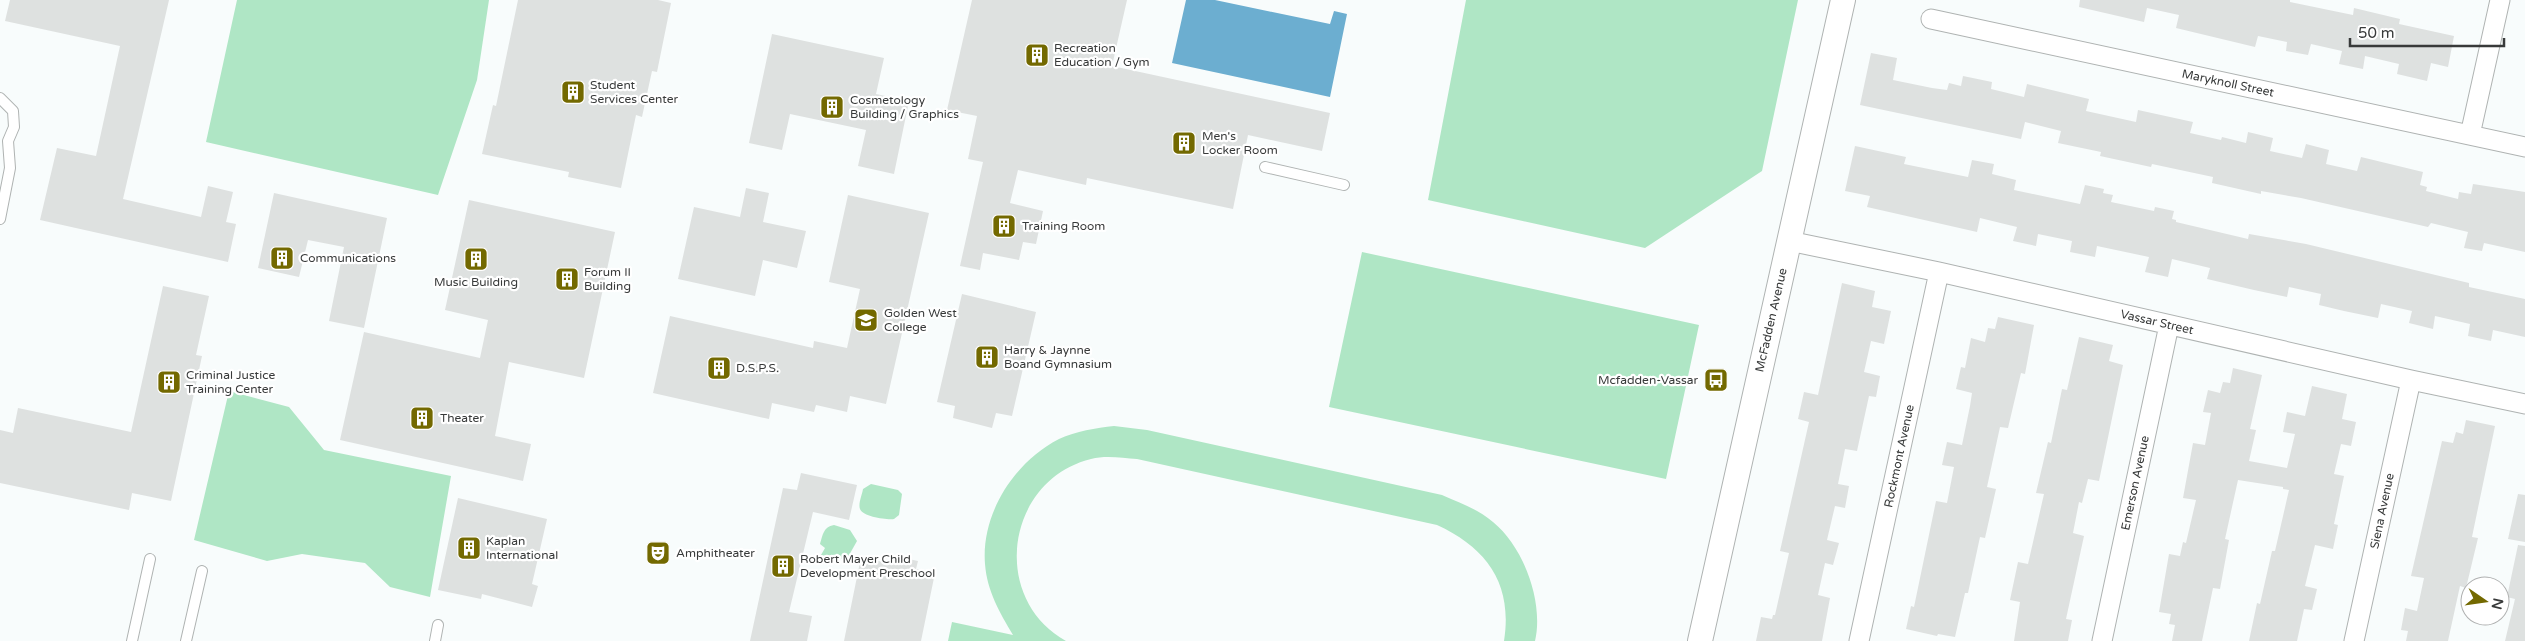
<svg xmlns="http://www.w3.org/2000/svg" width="2525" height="641" font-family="'Varela Round',sans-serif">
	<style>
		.green { fill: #afe6c5 }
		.water { fill: #6caed0 }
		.building { fill: #dee1e0 }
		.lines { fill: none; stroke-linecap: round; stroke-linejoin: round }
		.service-casing { stroke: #afb3b2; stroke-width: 12 }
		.minor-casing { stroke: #afb3b2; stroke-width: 21 }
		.tertiary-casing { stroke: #afb3b2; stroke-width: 26 }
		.service { stroke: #fff; stroke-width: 10 }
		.minor { stroke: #fff; stroke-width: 19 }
		.tertiary { stroke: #fff; stroke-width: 24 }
		.labels { text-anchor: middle; stroke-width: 4.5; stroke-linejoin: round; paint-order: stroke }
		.poi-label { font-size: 12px; fill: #383a3a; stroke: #fff; text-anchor: start }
		.street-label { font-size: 12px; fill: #383a3a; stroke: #fff }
	</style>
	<rect width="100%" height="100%" fill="#f8fcfc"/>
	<path class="green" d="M237,0H489L477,80L438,195L206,142Z
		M1466,0H1798L1762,171L1645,248L1428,200Z
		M1362,252L1699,325L1666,479L1329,407Z
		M229,391L289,407L324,450L451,476L430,597L390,587L365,563L302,554L267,561L194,540Z
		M1114,426L1147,430L1442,495C1460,503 1478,509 1493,522C1524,547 1544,603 1535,641H1504C1513,584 1487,548 1437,525L1137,459C1122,458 1106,455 1091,459C1006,480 989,598 1066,641H948L952,622L1013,635C1000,613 987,591 985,564C981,514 1014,462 1059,439C1076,431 1096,428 1114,426Z
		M871,484L898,490L902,494L899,515L894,519C887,520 863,517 860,509C858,504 862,495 863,489Z
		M834,525L850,530L857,541L848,557L840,559L821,555L825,548L820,544C823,535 823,527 834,525Z"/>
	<path class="water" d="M1186,0H1215L1330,24L1334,11L1347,14L1330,97L1172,63Z"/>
	<path class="building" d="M10,0H169L123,199L201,217L208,186L233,192L226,222L236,224L228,262L40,220L57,148L96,156L120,46L5,21Z
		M518,0H658L671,3L657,72L652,71L642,117L636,115L621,188L568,177L569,172L482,154L493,105L496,106Z
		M972,0H1127L1112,66L1330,113L1322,151L1248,135L1233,209L1087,178L1086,185L1018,170L1010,203L1043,211L1036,244L1023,242L1019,260L983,253L980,270L960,266L983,162L968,159L977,116L947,110Z
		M2080,0H2290V2L2353,15L2354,8L2400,19L2399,24L2454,36L2448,67L2431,63L2427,81L2397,74L2399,64L2365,56L2363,69L2339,64L2342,51L2311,44L2308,55L2286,51L2287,42L2258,36L2255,47L2176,28L2179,15L2147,8L2144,22L2079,7Z
		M772,34L884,58L876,94L909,101L894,174L858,166L866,130L790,114L782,150L749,143Z
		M1871,53L1897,58L1893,80L1932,88L1947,90L1949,83L1961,86L1963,76L1992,82L1991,89L2024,97L2027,84L2089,99L2086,111L2136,122L2138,110L2193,122L2190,133L2221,140L2222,137L2246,143L2248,132L2273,138L2270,151L2302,158L2306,144L2329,150L2326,164L2357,171L2361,157L2423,172L2420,185L2427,187L2426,191L2458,199L2459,192L2471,194L2473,184L2525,192V252L2484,243L2482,251L2464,248L2468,232L2431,223L2428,227L2301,198L2261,191V194L2212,183L2213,177L2152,164L2151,167L2100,156L2101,152L2058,143L2061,131L2025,122L2021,139L1860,105Z
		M1855,146L1906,157L1904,164L1968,177L1972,160L1994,164L1992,174L2016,180L2014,190L2080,204L2085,185L2104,189L2103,193L2113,195L2111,202L2154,211L2155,207L2174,211L2172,219L2176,220V222L2248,239L2249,234L2306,244L2469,283V287L2525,299V337L2493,330L2491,341L2468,336L2470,324L2435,316L2433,329L2409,323L2412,311L2381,304L2378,318L2344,311L2319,305L2321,294L2289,287L2287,297L2254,290L2207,279L2210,268L2172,259L2168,277L2145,272L2149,257L2097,246L2095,257L2070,252L2072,241L2038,234L2036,246L2013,241L2017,227L1980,218L1977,232L1867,207L1870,196L1845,191Z
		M746,188L769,193L763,222L806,231L797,268L763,260L755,296L678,279L694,207L740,217Z
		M274,193L387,218L364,328L329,321L344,247L308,240L299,277L258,268Z
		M848,195L929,213L886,404L850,396L847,412L816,405L814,412L772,403L769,419L653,393L670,316L813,348L814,341L847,348L860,289L829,282Z
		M469,200L615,232L584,378L509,362L495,436L531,444L523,481L340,440L364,332L480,358L488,320L445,310Z
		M1842,283L1875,291L1872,307L1891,311L1884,344L1871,341L1864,372L1880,376L1876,397L1869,396L1857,451L1845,449L1838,484L1849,486L1845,508L1835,506L1827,540L1839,543L1833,565L1825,563L1818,595L1830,598L1822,641H1756L1761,617L1772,619L1773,615H1775L1789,553L1780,551L1809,422L1798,419L1804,392L1818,395Z
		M163,286L209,296L196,355L202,356L171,501L132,493L129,510L0,483V430L13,433L18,408L131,432Z
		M962,294L1036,312L1012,416L996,413L992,428L953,418L955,406L937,402Z
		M1998,317L2034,325L2025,374L2021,373L2008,428L2000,427L1987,487L1996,489L1985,538L1980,537L1968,593H1965L1955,637L1938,634L1937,636L1906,629L1911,606L1914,607L1936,501L1947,503L1954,467L1942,465L1947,442L1962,445L1970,406L1972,393L1956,389L1961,367L1965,368L1971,338L1985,342L1988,328L1995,329Z
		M2079,337L2113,345L2109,361L2123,365L2099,481L2088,479L2082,503L2079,502L2073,533L2084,536L2066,619L2072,620L2068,641H2014L2020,602L2010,600L2018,562L2028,564L2044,494L2036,493L2048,442L2051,443L2062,389L2067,390Z
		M2233,368L2262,375L2250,429L2256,430L2249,461L2287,468L2295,434L2283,432L2287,412L2305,416L2312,386L2347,394L2342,419L2356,422L2351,446L2341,444L2334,474L2344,476L2334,524L2338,525L2333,549L2315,545L2305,586L2317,589L2312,610L2304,609L2297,641H2249L2257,603L2260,604L2272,551H2275L2289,490L2283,489V487L2238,480L2225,539L2229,540L2220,589L2213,588L2202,641H2172L2175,625L2169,624L2171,614L2159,612L2169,554L2180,556L2183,542L2186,543L2196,500L2183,498L2193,443L2205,445L2211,413L2203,412L2208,390L2220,393L2223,382L2230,383Z
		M2466,420L2495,426L2472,537L2478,538L2466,588L2460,586L2448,641H2406L2408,631L2401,630L2405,608L2417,611L2424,578L2411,576L2442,441L2453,443L2456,432L2463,434Z
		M801,473L857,485L849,520L813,512L789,612L812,616L807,641H750L783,488L797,490Z
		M2518,494L2525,495V542L2508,539Z
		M458,498L547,519L532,584L538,586L532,607L482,594L481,599L438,590Z
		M2518,545L2525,546V641H2505L2515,599L2507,597Z
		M894,556L918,561L916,569L935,573L921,641H844L861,557L892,564Z"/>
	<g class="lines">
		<g class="service-casing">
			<path id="service" d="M0,98L13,111L14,127L8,141L10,168L0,219
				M1265,167L1344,185
				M132,641L150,559
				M186,641L202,571
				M435,641L438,625"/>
		</g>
		<g class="minor-casing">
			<path id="minor" d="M1931,19L2525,147
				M2470,135L2500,0
				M1789,241L1939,272L2411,380L2525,404
				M1859,641L1939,272
				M2102,641L2169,325
				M2354,641L2411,380"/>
		</g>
		<g class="tertiary-casing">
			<path id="tertiary" d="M1700,641L1843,0"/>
		</g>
		<use href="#service" class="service"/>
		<use href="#minor" class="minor"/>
		<use href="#tertiary" class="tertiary"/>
	</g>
	<defs>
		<g id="building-square" transform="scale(1.25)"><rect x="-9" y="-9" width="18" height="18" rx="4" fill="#736900" stroke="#fff"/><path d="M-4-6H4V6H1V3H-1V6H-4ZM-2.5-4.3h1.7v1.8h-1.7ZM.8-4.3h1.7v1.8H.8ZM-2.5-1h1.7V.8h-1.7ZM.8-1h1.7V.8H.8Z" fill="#fff"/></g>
		<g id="university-square" transform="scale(1.25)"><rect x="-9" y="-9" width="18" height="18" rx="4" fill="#736900" stroke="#fff"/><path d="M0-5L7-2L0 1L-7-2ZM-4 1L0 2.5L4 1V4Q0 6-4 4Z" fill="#fff"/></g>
		<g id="bus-square" transform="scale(1.25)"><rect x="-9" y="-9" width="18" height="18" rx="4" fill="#736900" stroke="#fff"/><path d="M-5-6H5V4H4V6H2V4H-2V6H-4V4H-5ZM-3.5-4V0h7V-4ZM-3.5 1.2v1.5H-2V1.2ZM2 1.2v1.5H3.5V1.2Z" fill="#fff"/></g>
		<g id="theatre-square" transform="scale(1.25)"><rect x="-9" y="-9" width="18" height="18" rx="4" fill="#736900" stroke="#fff"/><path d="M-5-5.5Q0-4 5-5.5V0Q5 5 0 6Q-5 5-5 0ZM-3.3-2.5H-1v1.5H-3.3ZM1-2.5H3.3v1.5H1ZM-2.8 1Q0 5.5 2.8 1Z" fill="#fff"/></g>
	</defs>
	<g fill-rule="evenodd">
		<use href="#building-square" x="1037" y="55"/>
		<use href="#building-square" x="573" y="92"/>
		<use href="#building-square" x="832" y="107"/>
		<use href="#building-square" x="1184" y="143"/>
		<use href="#building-square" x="1004" y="226"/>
		<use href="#building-square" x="282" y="258"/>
		<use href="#building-square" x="476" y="259"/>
		<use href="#building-square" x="567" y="279"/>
		<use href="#university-square" x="866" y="320"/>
		<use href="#building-square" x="987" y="357"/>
		<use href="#building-square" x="719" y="368"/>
		<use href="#bus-square" x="1716" y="380"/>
		<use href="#building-square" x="169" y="382"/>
		<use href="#building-square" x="422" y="418"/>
		<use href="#building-square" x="469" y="548"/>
		<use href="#theatre-square" x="658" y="553"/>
		<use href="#building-square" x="783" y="566"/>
	</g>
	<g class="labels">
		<g class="poi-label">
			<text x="1054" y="52">Recreation<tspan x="1054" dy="14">Education / Gym</tspan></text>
			<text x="590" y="89">Student<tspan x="590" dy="14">Services Center</tspan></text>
			<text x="850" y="104">Cosmetology<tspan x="850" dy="14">Building / Graphics</tspan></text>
			<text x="1202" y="140">Men's<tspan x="1202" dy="14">Locker Room</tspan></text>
			<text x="1022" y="230">Training Room</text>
			<text x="300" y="262">Communications</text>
			<text x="584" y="276">Forum II<tspan x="584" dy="14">Building</tspan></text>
			<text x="476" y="286" text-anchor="middle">Music Building</text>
			<text x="884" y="317">Golden West<tspan x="884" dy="14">College</tspan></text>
			<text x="1004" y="354">Harry &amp; Jaynne<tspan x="1004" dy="14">Boand Gymnasium</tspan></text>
			<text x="736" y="372">D.S.P.S.</text>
			<text x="186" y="379">Criminal Justice<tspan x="186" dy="14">Training Center</tspan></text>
			<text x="1698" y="384" text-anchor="end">Mcfadden-Vassar</text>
			<text x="440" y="422">Theater</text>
			<text x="486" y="545">Kaplan<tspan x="486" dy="14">International</tspan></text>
			<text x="676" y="557">Amphitheater</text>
			<text x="800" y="563">Robert Mayer Child<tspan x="800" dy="14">Development Preschool</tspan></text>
		</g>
		<g class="street-label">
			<text transform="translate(2228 83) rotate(12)" y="4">Maryknoll Street</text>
			<text transform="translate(1771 320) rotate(-77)" y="4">McFadden Avenue</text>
			<text transform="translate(2157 322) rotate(13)" y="4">Vassar Street</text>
			<text transform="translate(1899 456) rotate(-78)" y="4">Rockmont Avenue</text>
			<text transform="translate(2135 483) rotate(-78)" y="4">Emerson Avenue</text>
			<text transform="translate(2382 511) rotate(-78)" y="4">Siena Avenue</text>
		</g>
	</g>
	<g transform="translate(2485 601) rotate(103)"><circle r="24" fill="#ffffff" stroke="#afb0b0"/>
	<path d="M0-4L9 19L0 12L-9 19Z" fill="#736900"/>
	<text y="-8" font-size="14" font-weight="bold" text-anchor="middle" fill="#383a3a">N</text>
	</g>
	<path d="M2350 38v8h154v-8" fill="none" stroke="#383a3a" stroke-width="2.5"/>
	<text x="2358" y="38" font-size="15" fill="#383a3a" stroke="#ffffff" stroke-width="4" paint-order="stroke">50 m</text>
</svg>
